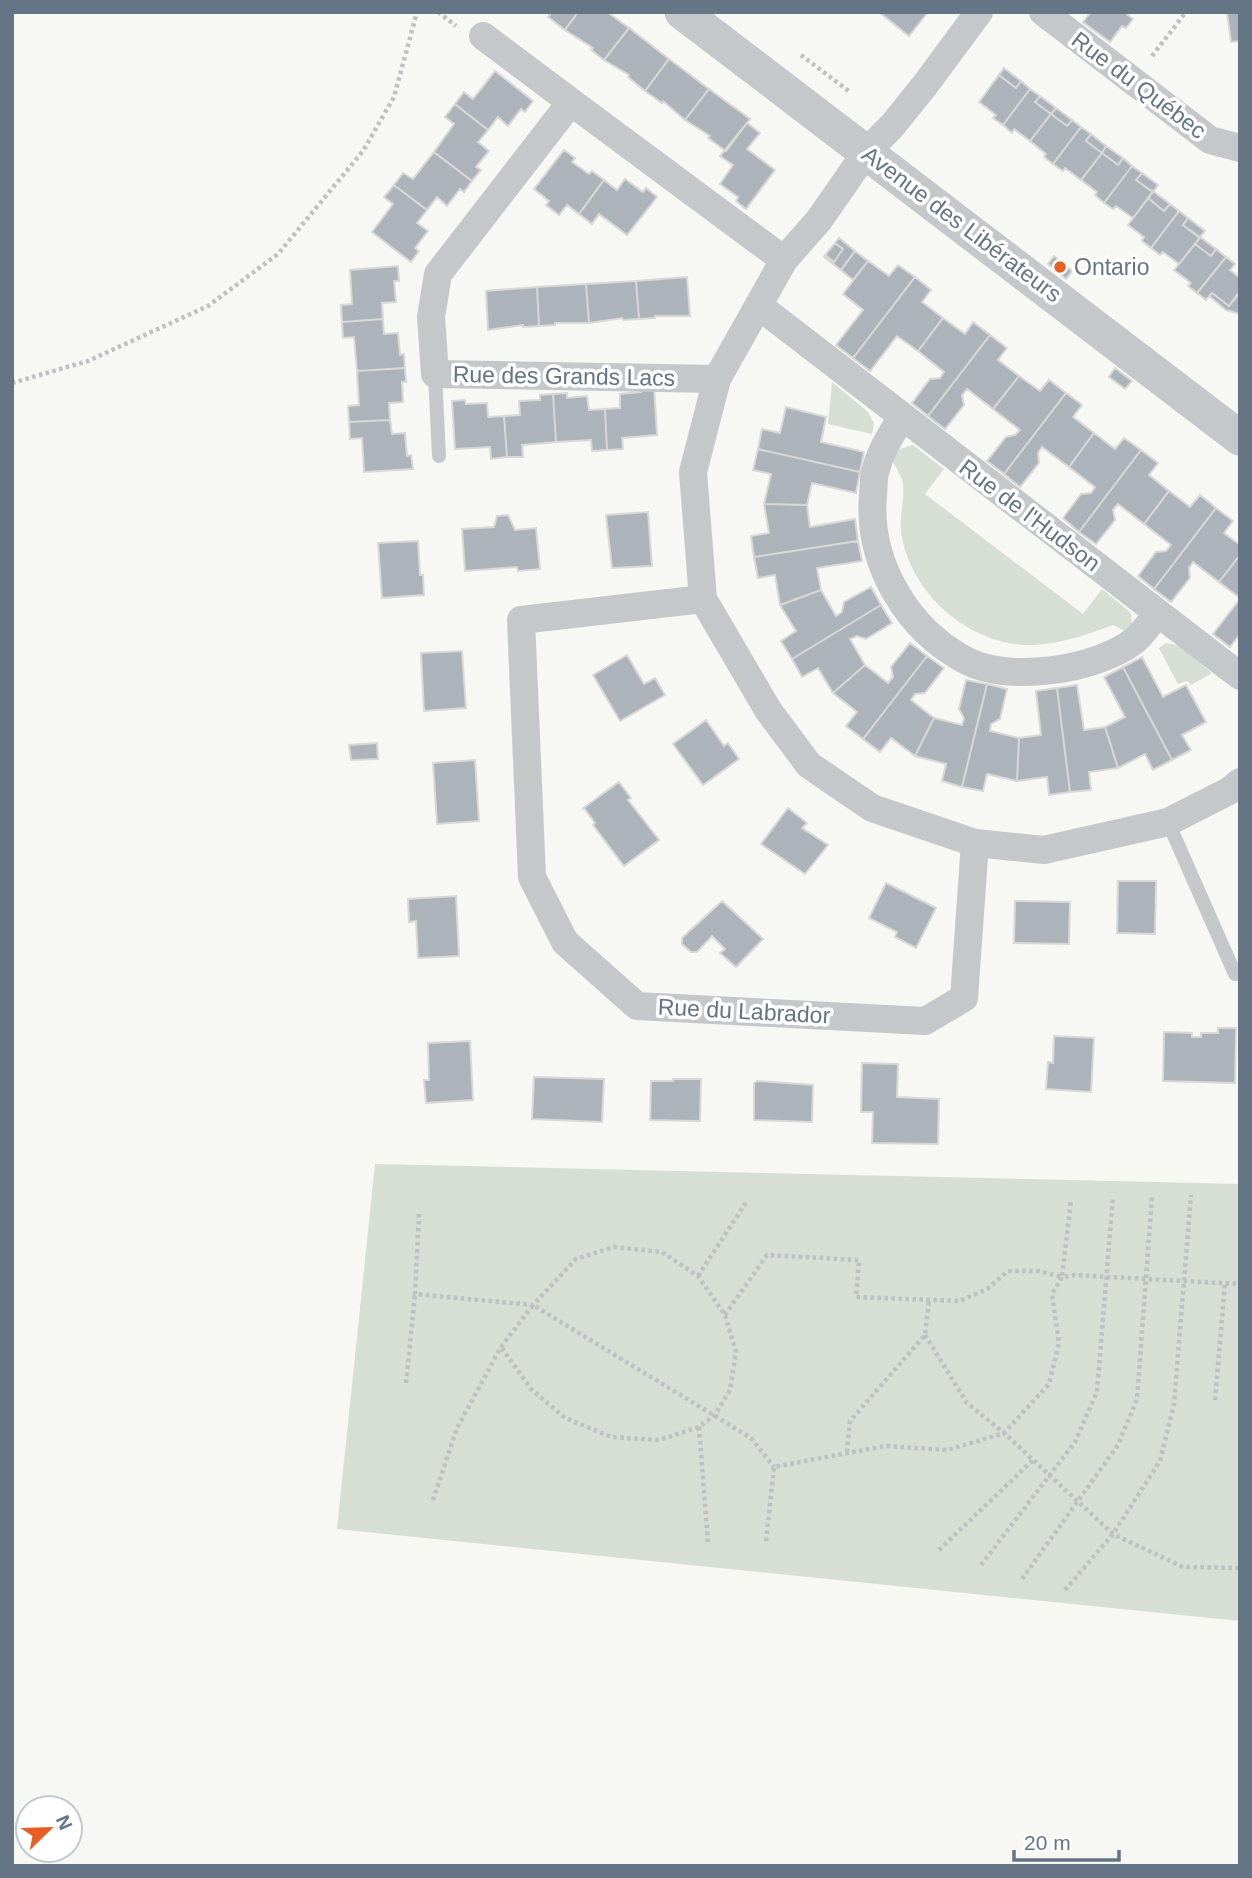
<svg xmlns="http://www.w3.org/2000/svg" width="1252" height="1878" font-family="Helvetica,sans-serif">
	<style>
		.green { fill: #d7ded4 }
		.building { fill: #acb3ba; stroke: #d8d8d6; stroke-width: 2 }
		.lines { fill: none; stroke-linecap: round; stroke-linejoin: round }
		.path { stroke: #bec0c2; stroke-width: 4.5; stroke-dasharray: 3.5 3.5; stroke-linecap: butt }
		.service { stroke: #c4c8cb; stroke-width: 14 }
		.minor { stroke: #c4c8cb; stroke-width: 28 }
		.tertiary { stroke: #c4c8cb; stroke-width: 35 }
		.poi-dot { fill: #e85d22; stroke: #fff; stroke-width: 2.5 }
		.labels { text-anchor: middle; stroke-width: 7; stroke-linejoin: round; paint-order: stroke }
		.street-label { font-size: 23px; fill: #657585; stroke: #fff }
		.poi-label { font-size: 23px; fill: #657585; stroke: #fff; text-anchor: start }
	</style>
	<rect width="100%" height="100%" fill="#f7f7f3"/>
	<path class="green" d="M832,382L867,411L874,423L872,434L828,424Z
		M913,445L944,469L925,494L1083,614L1102,589L1131,613L1132,625L1127,632L1113,625C1088,634 1061,644 1034,645C973,647 914,598 902,538C898,519 905,500 903,484C902,476 895,467 892,459L900,449Z
		M1166,643L1180,646L1212,673L1191,685L1187,681L1178,684L1159,648Z
		M375,1164L1240,1184V1621L337,1529Z"/>
	<path class="building" d="M546,12H578L565,30L548,17L550,15Z
		M578,12H607L629,28L604,60L591,50L593,48L565,30Z
		M879,12H928L909,36Z
		M1091,12H1124L1133,19L1126,28L1122,26L1110,42L1083,22Z
		M1227,12H1240V41L1231,42Z
		M629,28L669,59L645,91L628,77L629,75L604,60Z
		M669,59L709,89L685,120L663,101L662,103L645,91Z
		M1004,68L1021,81L1016,88L999,75Z
		M495,71L533,101L525,112L521,109L508,126L498,117L488,130L455,104L464,92L473,99Z
		M999,75L1016,88L1021,81L1030,89L1003,125L993,118L996,115L979,102Z
		M709,89L750,119L726,151L708,138L710,136L685,120Z
		M1030,89L1040,96L1035,102L1051,114L1030,141L1014,129L1012,133L1003,125Z
		M1040,96L1056,108L1051,114L1035,102Z
		M455,104L488,130L478,142L489,151L476,167L481,170L472,181L434,152L454,124L445,117Z
		M1056,108L1072,120L1067,126L1051,114Z
		M1051,114L1067,126L1072,120L1081,127L1053,164L1044,157L1046,154L1030,141Z
		M747,123L760,133L747,149L775,170L746,209L736,201L738,197L720,184L733,165L720,156Z
		M1081,127L1091,134L1086,141L1102,153L1081,180L1065,168L1063,171L1053,164Z
		M1091,134L1106,146L1102,153L1086,141Z
		M1106,146L1123,158L1118,165L1102,153Z
		M564,150L575,158L572,162L589,174L592,171L604,180L579,214L567,205L559,215L546,205L549,201L534,189Z
		M434,152L472,181L464,192L460,189L447,206L437,197L427,210L394,185L403,173L413,179Z
		M1102,153L1118,165L1123,158L1132,166L1104,203L1095,195L1097,192L1081,180Z
		M1132,166L1142,173L1136,180L1153,192L1133,218L1116,206L1113,209L1104,203Z
		M1142,173L1158,185L1153,192L1136,180Z
		M625,179L643,192L646,188L657,197L627,235L599,214L592,224L579,214L604,180L617,190Z
		M394,185L427,210L417,223L428,231L415,248L419,251L411,262L372,232L393,204L384,197Z
		M1153,191L1170,204L1164,211L1148,198Z
		M1148,198L1164,211L1170,204L1179,211L1151,248L1142,241L1144,237L1128,225Z
		M1179,211L1188,218L1183,225L1200,238L1179,264L1163,252L1160,255L1151,248Z
		M1188,218L1205,231L1200,237L1183,225Z
		M1200,237L1216,249L1211,256L1195,244Z
		M839,238L855,251L841,270L824,257L825,255L834,262L843,249L835,243Z
		M835,243L843,249L834,262L825,255Z
		M1195,244L1211,256L1216,249L1226,257L1197,293L1188,286L1191,283L1174,270Z
		M855,251L868,261L853,280L841,270Z
		M1054,256L1072,271L1066,279L1048,264Z
		M1226,257L1235,264L1230,270L1240,278V293L1229,306L1212,293L1206,300L1197,293Z
		M868,261L889,276L898,265L915,277L853,358L836,345L863,310L843,294Z
		M398,266L399,281H394L396,302L382,303L383,319L342,322L341,305L352,304L350,270Z
		M687,277L690,316H655V318L639,319L636,281Z
		M915,277L931,290L922,302L943,318L918,351L897,336L870,371L853,358Z
		M636,281L639,319L623,320L622,318L589,323L586,284Z
		M586,284L589,323H555V325L539,326L537,287Z
		M537,287L539,326L523,327V325L488,330L486,291Z
		M1239,292L1240,314L1226,310L1209,296L1212,293L1229,306Z
		M943,318L965,334L973,322L990,335L928,416L912,403L930,379L940,378L944,372L918,351Z
		M383,319L384,334L398,333L400,355L404,354L405,368L357,371L354,337L343,338L342,322Z
		M990,335L1007,348L998,360L1019,376L993,409L967,389L962,395L964,405L945,429L928,416Z
		M405,368L406,382H402L403,402L389,403L390,420L349,422L348,406L359,405L357,371Z
		M1115,368L1132,381L1125,389L1109,377Z
		M1019,376L1040,391L1049,380L1066,393L1004,474L987,461L1006,437L1015,435L1020,430L993,409Z
		M654,387L657,435L622,438L623,449L607,450L605,409L620,408V394L641,392V388Z
		M567,393V398L587,396L589,410L605,409L607,450L592,451L591,440L556,442L553,394Z
		M1066,393L1082,405L1073,417L1094,433L1069,467L1042,447L1038,453L1039,463L1020,487L1004,474Z
		M553,394L556,442L522,445L523,457H507L504,416L520,415L519,401L540,400V395Z
		M465,400L466,404L487,403L488,417L504,416L507,457L491,459L490,447L455,449L452,401Z
		M786,407L826,417L821,442L864,452L860,472L758,449L762,429L780,433Z
		M390,420L392,434L405,433L407,456L411,455L413,469L364,472L362,438L350,439L349,422Z
		M1094,433L1115,449L1124,438L1141,450L1079,532L1063,518L1081,494L1091,493L1095,487L1069,467Z
		M758,449L860,472L856,493L812,483L807,505L764,504L771,474L753,470Z
		M1141,450L1158,463L1149,475L1169,491L1144,524L1118,504L1113,510L1115,520L1096,544L1079,532Z
		M1169,491L1190,507L1200,495L1216,508L1154,589L1138,576L1156,552L1166,551L1171,545L1144,524Z
		M764,504L807,505L810,527L855,519L858,541L754,557L751,536L769,533Z
		M1216,508L1233,521L1224,533L1240,545V555L1219,582L1193,562L1189,568L1190,578L1171,602L1154,589Z
		M648,512L652,566L612,568L606,515Z
		M508,515L515,530L536,528L540,569L518,571L517,567L465,571L462,529L494,527L497,516Z
		M418,541L420,575H423L424,595L382,598L378,543Z
		M858,541L862,561L817,568L821,590L780,605L775,575L758,578L754,557Z
		M1240,555V598L1219,582Z
		M871,587L881,605L792,659L781,641L796,631L780,605L821,590L836,616L842,612L844,602Z
		M1240,599V634L1230,647L1213,634Z
		M881,605L892,623L866,639L857,636L850,639L865,665L833,693L818,668L802,677L792,659Z
		M910,643L927,656L863,739L846,726L857,712L833,693L865,665L888,683L893,677L891,667Z
		M462,651L466,708L424,711L421,653Z
		M627,655L644,684L655,678L665,695L620,721L593,675Z
		M927,656L944,668L925,693L915,694L911,700L934,718L915,756L891,738L880,752L863,739Z
		M1142,657L1163,697L1186,685L1206,722L1182,735L1191,750L1172,760L1123,667Z
		M1123,667L1172,760L1153,770L1145,754L1118,768L1105,727L1125,717L1104,677Z
		M966,680L987,684L962,787L942,781L946,764L915,756L934,718L962,725L964,718L959,709Z
		M987,684L1007,689L1000,719L991,724L990,731L1019,738L1017,781L987,774L983,791L962,787Z
		M1077,685L1084,730L1105,727L1118,768L1089,772L1091,790L1070,792L1057,688Z
		M1057,688L1070,792L1049,795L1047,777L1017,781L1019,738L1041,735L1036,691Z
		M706,720L724,746L728,743L739,759L703,785L673,744Z
		M377,743L378,759L351,760L349,745Z
		M475,760L479,821L437,824L433,763Z
		M619,782L631,798L628,800L659,840L624,866L593,825L595,823L584,808L582,809Z
		M788,808L807,823L802,828L828,845L805,874L761,844Z
		M1118,881H1156L1155,934L1117,933Z
		M886,883L936,908L916,948L895,937L897,932L869,918Z
		M456,896L459,956L418,958L416,921L409,922L408,899Z
		M722,901L763,939L736,967L720,953L725,949L712,936L697,952H691L682,944V938Z
		M1015,901L1070,902L1069,944L1014,943Z
		M1218,1028H1236L1235,1083L1163,1081L1164,1032L1192,1033V1037H1201V1033H1218Z
		M1054,1036L1094,1038L1091,1092L1046,1089L1048,1062L1053,1063Z
		M470,1041L473,1100L426,1103L424,1080H429L428,1043Z
		M862,1063L898,1064L897,1097L939,1099L938,1144L872,1143L873,1112H861Z
		M534,1077L604,1079L602,1122L532,1119Z
		M673,1079H701L700,1121L650,1120L651,1081H673Z
		M757,1081L813,1085L812,1122L754,1120V1083Z"/>
	<g class="lines">
		<path class="path" d="M438,12L456,26
			M801,55L850,92
			M1152,56L1186,12
			M12,383L88,361L208,306L278,254L363,151L394,97L417,12
			M419,1214L415,1294L533,1305L576,1259L614,1247L662,1252L698,1276L725,1315L736,1352L730,1390L715,1415L699,1427L659,1440L612,1437L565,1418L531,1389L501,1347
			M698,1276L747,1201
			M725,1315L767,1255L859,1260L856,1297L960,1301L987,1289L1008,1271H1039L1062,1277L1071,1200
			M925,1335L967,1403L1004,1433L1113,1534L1183,1567L1240,1568
			M406,1383L415,1294
			M1215,1400L1225,1283
			M699,1427L708,1542
			M847,1452L850,1421L925,1335L929,1300
			M433,1500L457,1428L501,1347L533,1305L751,1438L774,1467
			M766,1541L774,1467L885,1446L947,1450L1004,1433L1049,1384L1059,1343L1052,1294L1062,1277L1074,1275L1240,1284
			M939,1550L1033,1460
			M981,1565L1075,1442L1097,1392L1113,1196
			M1022,1579L1118,1445L1137,1399L1152,1197
			M1065,1590L1113,1534L1160,1461L1174,1404L1191,1195"/>
		<path class="service" d="M435,374L439,456
			M1168,822L1235,974"/>
		<path class="minor" d="M979,12L925,85L892,126L867,151L819,220L784,260L717,379L693,472L703,599L768,710L809,765L872,808L975,843L1044,850L1168,822L1229,791L1240,782
			M1043,12L1210,140L1240,148
			M483,36L571,102
			M759,306L1240,676
			M717,379L435,374L431,317L438,274L571,102L784,260
			M902,417C892,433 881,450 876,469C873,477 874,487 873,495C867,562 907,630 967,661C1010,683 1096,670 1134,641C1143,634 1151,621 1158,613
			M703,599L521,620L532,877L565,942L637,1006L925,1021L964,998L975,843"/>
		<path class="tertiary" d="M682,12L1240,438"/>
	</g>
	<circle class="poi-dot" cx="1060" cy="267" r="7"/>
	<g class="labels">
		<g class="street-label">
			<text transform="translate(1139 85) rotate(37)" y="8">Rue du Québec</text>
			<text transform="translate(962 224) rotate(37)" y="8">Avenue des Libérateurs</text>
			<text transform="translate(564 376) rotate(1)" y="8">Rue des Grands Lacs</text>
			<text transform="translate(1030 515) rotate(37)" y="8">Rue de l'Hudson</text>
			<text transform="translate(744 1011) rotate(3)" y="8">Rue du Labrador</text>
		</g>
		<g class="poi-label">
			<text x="1074" y="275">Ontario</text>
		</g>
	</g>
	<rect width="1252" height="1878" fill="none" stroke="#657585" stroke-width="28"/>
	<g transform="translate(49 1829) rotate(67)"><circle r="33" fill="#ffffff" stroke="#c1c8ce" stroke-width="2"/>
	<path d="M0-5L12 26L0 18L-12 26Z" fill="#e85d22"/>
	<text y="-10" font-size="19" font-weight="bold" text-anchor="middle" fill="#657585">N</text>
	</g>
	<path d="M1014 1850v10h105v-10" fill="none" stroke="#657585" stroke-width="3.5"/>
	<text x="1024" y="1850" font-size="21" fill="#657585" stroke="#ffffff" stroke-width="5" paint-order="stroke">20 m</text>
</svg>
